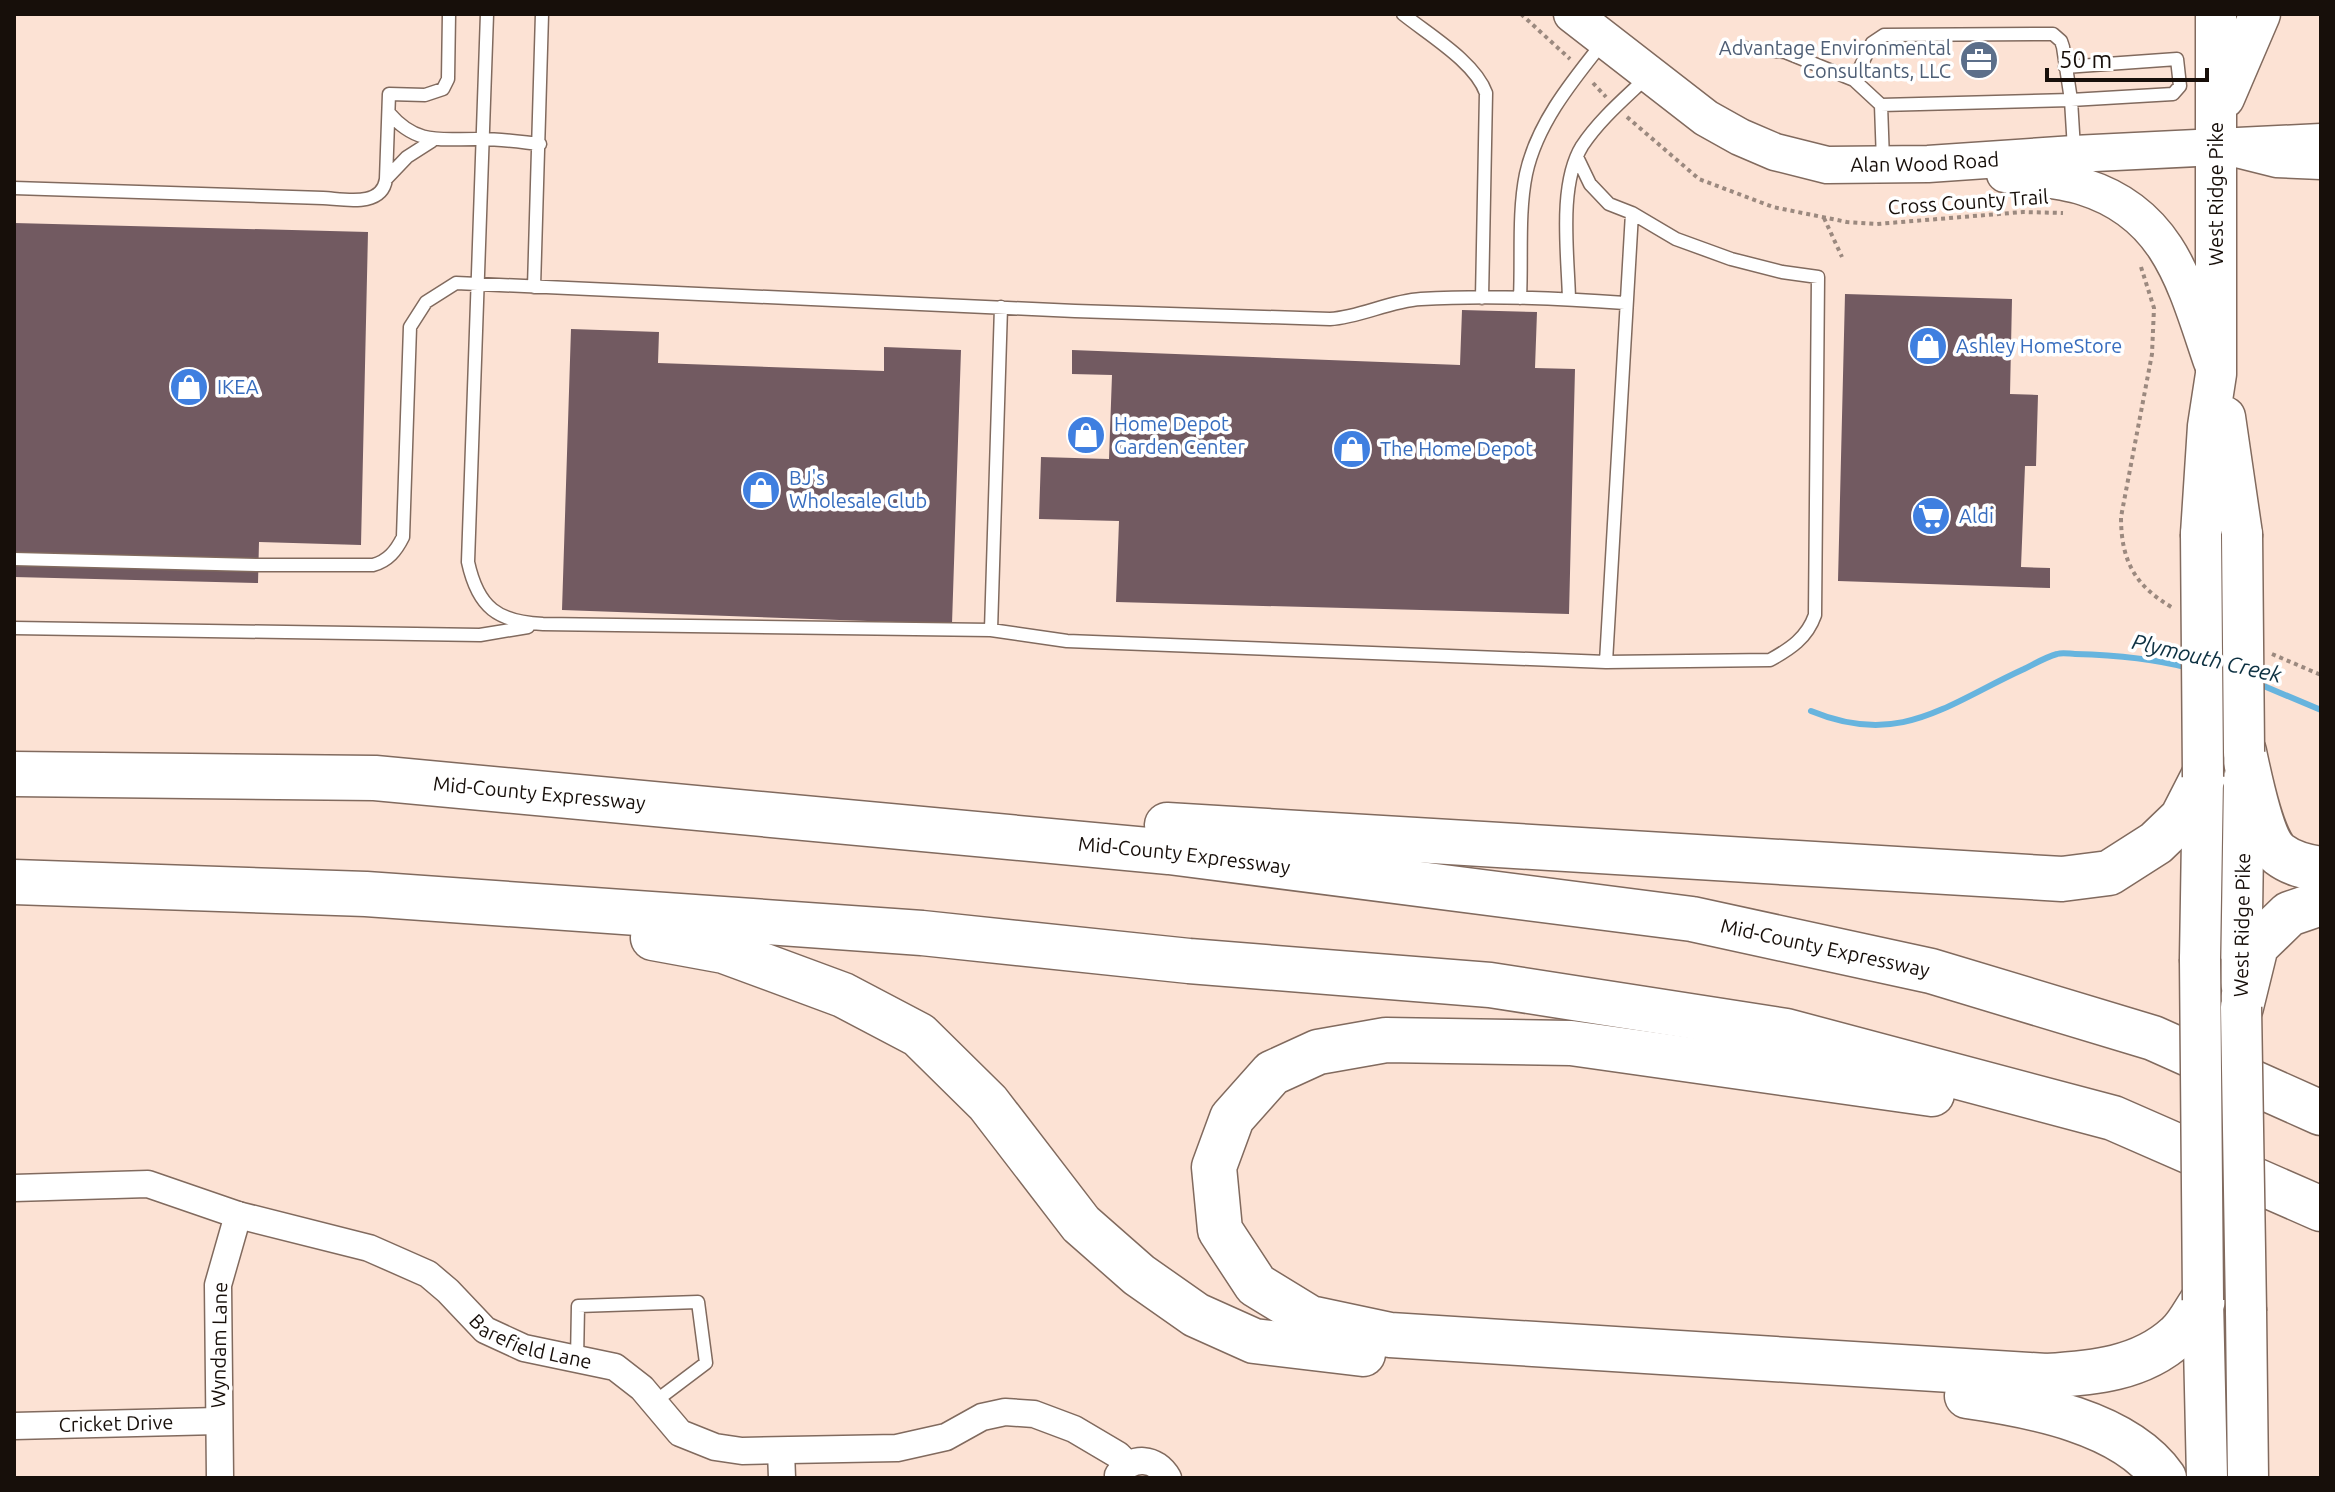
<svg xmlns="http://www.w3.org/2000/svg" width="2335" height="1492" font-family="Ubuntu,sans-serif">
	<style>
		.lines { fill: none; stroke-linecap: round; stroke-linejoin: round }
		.stream { stroke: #67b4de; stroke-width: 6 }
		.building { fill: #725a61 }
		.lane-casing { stroke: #816a5e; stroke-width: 15 }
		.street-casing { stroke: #816a5e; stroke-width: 29 }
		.secondary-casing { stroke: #816a5e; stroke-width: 39 }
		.primary-casing { stroke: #816a5e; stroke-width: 43 }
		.highway-casing { stroke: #816a5e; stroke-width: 47 }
		.path { stroke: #9b897f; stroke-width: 4; stroke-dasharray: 4 4; stroke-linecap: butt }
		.lane { stroke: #fff; stroke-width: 12 }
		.street { stroke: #fff; stroke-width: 26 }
		.secondary { stroke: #fff; stroke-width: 36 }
		.primary { stroke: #fff; stroke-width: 40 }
		.highway { stroke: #fff; stroke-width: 44 }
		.primary-bridge-casing { stroke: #816a5e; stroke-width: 43; stroke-linecap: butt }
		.primary-bridge { stroke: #fff; stroke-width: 40 }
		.labels { text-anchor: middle; stroke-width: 7; stroke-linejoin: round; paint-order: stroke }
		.service-label { font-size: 20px; fill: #4e5e75; stroke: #fff; text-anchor: end }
		.street-label { font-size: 20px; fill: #170f0a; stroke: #fff }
		.shop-label { font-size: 20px; fill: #366cbe; stroke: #fff; text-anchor: start }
		.water-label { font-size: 22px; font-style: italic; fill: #0d3142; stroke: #fff }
	</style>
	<rect width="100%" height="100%" fill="#fce2d4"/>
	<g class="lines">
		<path class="stream" d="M2259,684L2321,710
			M1811,711C1900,748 1947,704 2024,669C2034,664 2046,657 2057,654C2063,652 2070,654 2075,654C2113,655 2151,658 2189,668"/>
	</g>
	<path class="building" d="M14,223L368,232L361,545L259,542L258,583L14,577Z
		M1845,294L2012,299L2010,394L2038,395L2036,466H2025L2021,567L2050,568V588L1838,581Z
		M1462,310L1537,312L1535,368L1575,369L1569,614L1116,602L1119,521L1039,519L1041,457L1109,459L1112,375L1072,374V350L1460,365Z
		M571,329L659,332L658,363L884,371V347L961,350L952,624L562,610Z"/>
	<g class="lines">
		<g class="lane-casing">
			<path id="lane" d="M487,14L468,562C478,608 498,622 543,624L991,630L1001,307
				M1403,14C1429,35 1475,62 1486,93L1482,298
				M1744,48L1785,52L1854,80L1881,105
				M1854,80L1872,43L1884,35L2053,34L2061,41L2063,47L2071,100L2074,149
				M389,113C418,147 443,138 482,139C501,139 521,142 540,144
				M1883,161L1881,105L2071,100L2173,94L2180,86L2177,59L2065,67
				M386,179L407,157L432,141
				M14,188L323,198C344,199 382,208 386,179L389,94L425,95L443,89L448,79L449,14
				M534,287L542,14
				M1520,298C1522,258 1518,213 1526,174C1537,123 1573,80 1604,41
				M1569,299C1568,255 1558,185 1582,146C1599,120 1624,99 1646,78
				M14,559L259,565H373C388,561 396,551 403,537L410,327L426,302L456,283L1075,311L1330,319C1361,317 1389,301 1421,299C1489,295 1558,298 1625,303
				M14,628L480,635L528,627
				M991,630L1067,641L1606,662L1770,660C1790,649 1807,638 1815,615L1818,277L1782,272L1731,259L1676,239L1632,213L1609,204L1590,184L1577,157
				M1606,662L1632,213
				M577,1360L578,1306L698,1302L706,1363L653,1403"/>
		</g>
		<g class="street-casing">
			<g id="street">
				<path d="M2236,154L2276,164L2321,166"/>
				<path id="s1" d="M14,1188L148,1184L238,1215L369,1248L428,1274L448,1291L485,1330L524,1348L615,1367L642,1388L680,1433L715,1447L742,1451L897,1448L946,1437L982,1417L1005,1412L1034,1414L1074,1429L1118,1455L1127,1464"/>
				<path id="s2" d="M14,1426L218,1421"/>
				<path d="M781,1451L782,1478"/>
				<path d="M1118,1475C1132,1455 1156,1457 1168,1478"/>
				<path d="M220,1478L218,1285L238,1215"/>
			</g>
		</g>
		<g class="secondary-casing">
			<g id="secondary">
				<path id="s3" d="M1572,14L1706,118L1740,137L1775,152L1827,165L1928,164L2074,154L2321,142"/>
				<path d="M2005,174C2031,178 2059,179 2084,187C2170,214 2186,286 2212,362"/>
			</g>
		</g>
		<g class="primary-casing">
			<path id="primary" d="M2224,98L2260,14
				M2225,417L2242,534
				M2201,534L2208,426L2216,374V14
				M2200,959L2203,777
				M2241,983L2244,779
				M2203,1300L2207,1478
				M2246,1311L2248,1478"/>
		</g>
		<g class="highway-casing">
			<g id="highway">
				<path d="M2244,752C2249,775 2262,841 2279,854C2292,864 2306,867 2321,869"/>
				<path id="s4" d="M14,774L375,778L1169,852L1692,919L1931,971L2153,1038L2321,1113"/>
				<path d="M1167,825L2062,879L2109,873L2156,843L2182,818L2203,777"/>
				<path d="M14,882L366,894L922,933L1189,961L1490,985L1786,1031L2113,1118L2321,1209"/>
				<path d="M653,938L724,951L843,995L919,1035L988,1103L1081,1224L1139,1275L1196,1315L1254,1341L1363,1354"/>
				<path d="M2241,1007L2256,946L2289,914L2321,903"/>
				<path d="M1932,1094L1571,1043L1386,1040L1318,1052L1272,1073L1232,1118L1214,1167L1220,1230L1256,1285L1310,1318L1390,1335L2046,1376C2093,1373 2141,1369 2177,1336C2188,1327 2195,1311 2203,1300"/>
				<path d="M1967,1396C2030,1405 2125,1422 2164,1478"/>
			</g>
		</g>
		<path class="path" d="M1521,14L1570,59
			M1593,83L1606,97
			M1627,117L1699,179L1773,207L1847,222L1877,224L2023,212L2063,213
			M1824,218L1842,257
			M2141,267L2154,308L2152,354L2121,517C2121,561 2135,586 2173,608
			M2272,654L2321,675"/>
		<use href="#lane" class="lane"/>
		<use href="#street" class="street"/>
		<use href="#secondary" class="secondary"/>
		<use href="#primary" class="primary"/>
		<use href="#highway" class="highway"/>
		<g class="primary-bridge-casing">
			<path id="primary-bridge" d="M2201,534L2203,777
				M2242,534L2244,752
				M2200,959L2203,1300
				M2241,1007L2246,1311"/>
		</g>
		<use href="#primary-bridge" class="primary-bridge"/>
	</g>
	<defs>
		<g id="office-disc" transform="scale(2)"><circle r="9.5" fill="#5c6f8a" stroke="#fff"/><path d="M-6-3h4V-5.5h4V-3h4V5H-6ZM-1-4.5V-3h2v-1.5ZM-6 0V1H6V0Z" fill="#fff"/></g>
		<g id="shop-disc" transform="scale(2)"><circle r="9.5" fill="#3f7fe0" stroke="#fff"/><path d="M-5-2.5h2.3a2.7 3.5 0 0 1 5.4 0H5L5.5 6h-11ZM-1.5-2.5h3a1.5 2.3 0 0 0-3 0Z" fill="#fff"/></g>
		<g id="supermarket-disc" transform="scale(2)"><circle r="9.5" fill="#3f7fe0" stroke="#fff"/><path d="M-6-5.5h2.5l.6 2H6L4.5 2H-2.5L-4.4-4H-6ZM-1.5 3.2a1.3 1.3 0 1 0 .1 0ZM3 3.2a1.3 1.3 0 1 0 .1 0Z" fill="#fff"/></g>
	</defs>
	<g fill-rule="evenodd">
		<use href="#office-disc" x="1979" y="60"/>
		<use href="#shop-disc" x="1928" y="346"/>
		<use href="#shop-disc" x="189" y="387"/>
		<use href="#shop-disc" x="1086" y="435"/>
		<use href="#shop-disc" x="1352" y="449"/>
		<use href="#shop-disc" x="761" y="490"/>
		<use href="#supermarket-disc" x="1931" y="516"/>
	</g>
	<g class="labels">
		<g class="service-label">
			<text x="1951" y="55">Advantage Environmental<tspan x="1951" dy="23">Consultants, LLC</tspan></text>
		</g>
		<g class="street-label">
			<text dy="7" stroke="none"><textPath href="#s3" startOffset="398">Alan Wood Road</textPath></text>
			<text transform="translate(2216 194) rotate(-90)" y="7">West Ridge Pike</text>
			<text transform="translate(1968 202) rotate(-4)" y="7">Cross County Trail</text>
			<text dy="7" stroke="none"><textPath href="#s4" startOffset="526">Mid-County Expressway</textPath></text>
			<text dy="7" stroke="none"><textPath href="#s4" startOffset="1174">Mid-County Expressway</textPath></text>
			<text transform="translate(2242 925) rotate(-89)" y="7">West Ridge Pike</text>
			<text dy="7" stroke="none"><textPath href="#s4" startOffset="1822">Mid-County Expressway</textPath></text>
			<text dy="7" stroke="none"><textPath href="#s1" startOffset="556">Barefield Lane</textPath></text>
			<text transform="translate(219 1345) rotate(-89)" y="7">Wyndam Lane</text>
			<text dy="7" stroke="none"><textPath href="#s2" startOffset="102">Cricket Drive</textPath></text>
		</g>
		<g class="shop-label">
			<text x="1956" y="353">Ashley HomeStore</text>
			<text x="217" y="394">IKEA</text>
			<text x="1114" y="431">Home Depot<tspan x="1114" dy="23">Garden Center</tspan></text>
			<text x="1380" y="456">The Home Depot</text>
			<text x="789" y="485">BJ's<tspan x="789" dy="23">Wholesale Club</tspan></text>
			<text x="1959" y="523">Aldi</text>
		</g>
		<g class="water-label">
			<text transform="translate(2207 658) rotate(13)" y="8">Plymouth Creek</text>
		</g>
	</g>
	<rect width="2335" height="1492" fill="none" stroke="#170f0a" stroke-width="32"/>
	<path d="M2047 68v12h160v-12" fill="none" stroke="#170f0a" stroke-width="4"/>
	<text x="2059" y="68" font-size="24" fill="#170f0a" stroke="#ffffff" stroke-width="6" paint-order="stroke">50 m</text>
</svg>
